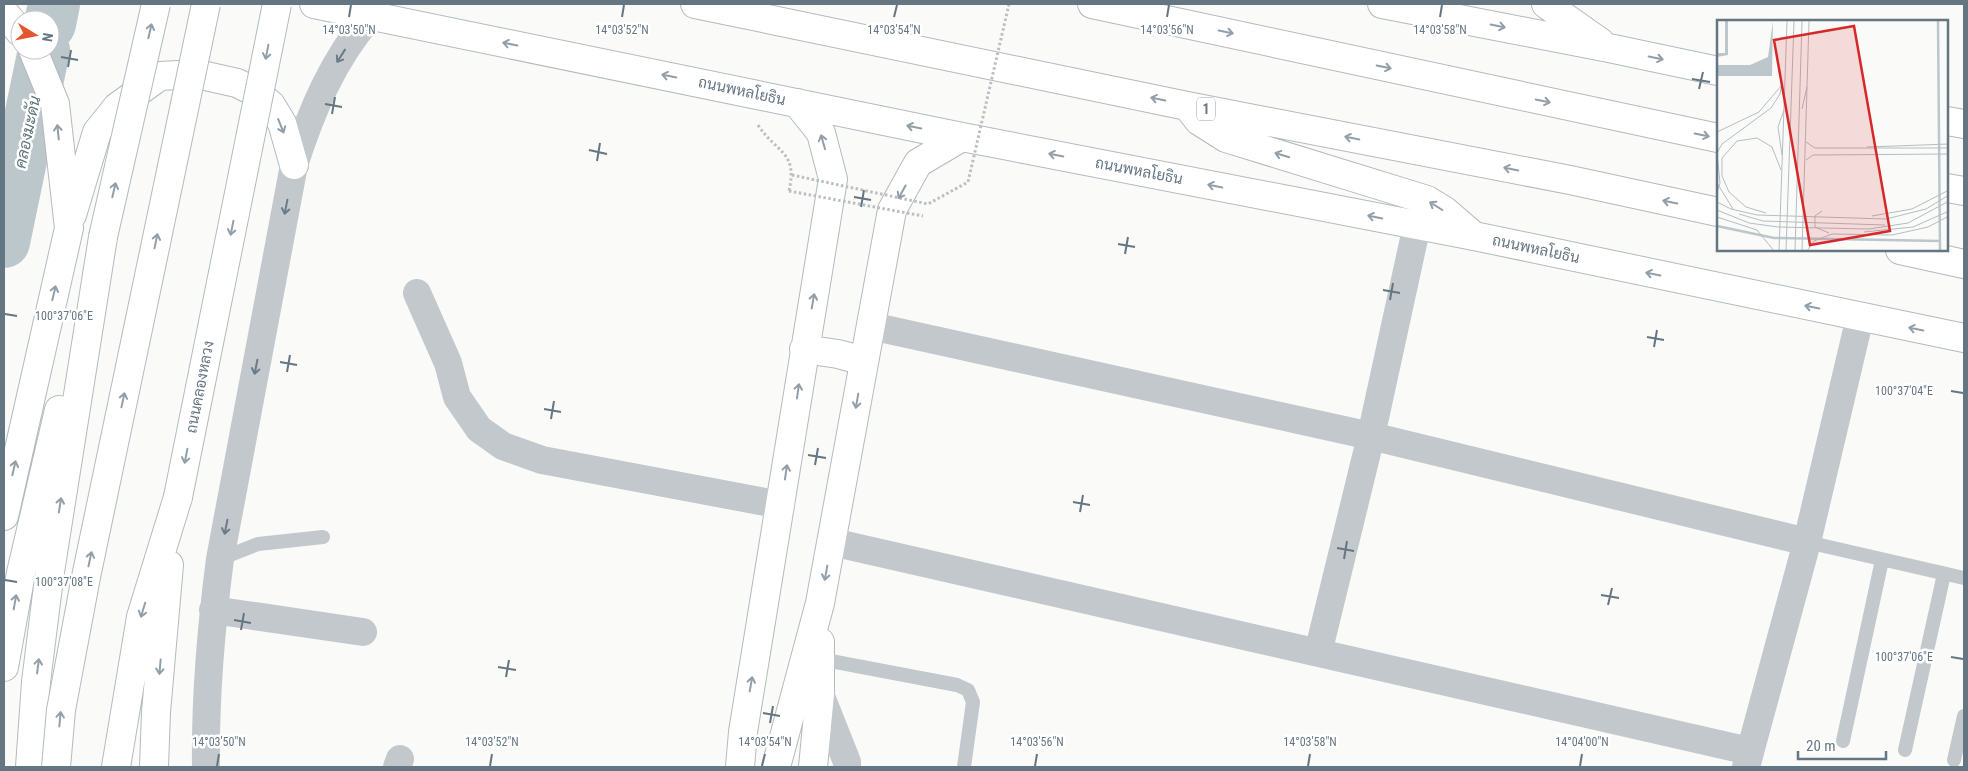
<svg xmlns="http://www.w3.org/2000/svg" width="1968" height="771" font-family="'Roboto Condensed',Sarabun,sans-serif">
	<style>
		.lines { fill: none; stroke-linecap: round; stroke-linejoin: round }
		.river { stroke: #bbc7cb; stroke-width: 52 }
		.secondary-casing { stroke: #b3babf; stroke-width: 30 }
		.trunk-casing { stroke: #b4b9bd; stroke-width: 30 }
		.path { stroke: #bbbfc2; stroke-width: 3; stroke-dasharray: 2.5 2.5; stroke-linecap: butt }
		.service { stroke: #c3c8cc; stroke-width: 14 }
		.minor { stroke: #c3c8cc; stroke-width: 28 }
		.secondary { stroke: #fff; stroke-width: 28 }
		.trunk { stroke: #fff; stroke-width: 28 }
		.secondary-bridge-casing { stroke: #b3babf; stroke-width: 30; stroke-linecap: butt }
		.path-bridge { stroke: #bbbfc2; stroke-width: 3; stroke-dasharray: 2.5 2.5; stroke-linecap: butt }
		.secondary-bridge { stroke: #fff; stroke-width: 28 }
		.oneway { stroke: #939fa8 }
		.oneway2 { stroke: #6a7a87 }
		.ticks { fill: none; stroke: #657683; stroke-width: 2 }
		.labels { text-anchor: middle; stroke-width: 5; stroke-linejoin: round; paint-order: stroke }
		.shield { fill: #fff; stroke: #939fa8; stroke-width: 1 }
		.shield-label { font-size: 14px; font-weight: bold; fill: #657683 }
		.street-label { font-size: 15px; fill: #657683; stroke: #fff }
		.water-label { font-size: 16px; font-style: italic; fill: #60757c; stroke: #fff }
		.inset-river { fill: none; stroke: #bbc7cb; stroke-width: 2.5 }
		.inset-road { fill: none; stroke: #b5bdc2; stroke-width: 1 }
		.view { fill: #d62828; fill-opacity: 0.15; stroke: #d62828; stroke-width: 2.5 }
		.inset-edge { fill: none; stroke: #657683; stroke-width: 2.5 }
		.ticks-label { font-size: 12px; text-anchor: middle; fill: #657683; stroke: #fff; stroke-width: 5; stroke-linejoin: round; paint-order: stroke }
	</style>
	<rect width="100%" height="100%" fill="#fafaf8"/>
	<g class="lines">
		<path class="river" d="M50,24L54,4
			M4,242L44,50"/>
		<g class="secondary-casing">
			<path id="secondary" d="M314,4L962,137L1474,236L1964,338
				M1382,4L1609,48L1718,71
				M1546,4L1600,42
				M4,12L20,32
				M1947,121L1964,124
				M72,215L97,132L117,107L160,76L197,74L237,83L257,93L271,105L282,123L294,165
				M804,349L838,354L864,361
				M4,516L69,228L55,104L33,50
				M4,667L21,573L59,410
				M30,767L36,682L49,578L103,237
				M116,767L141,617L178,497
				M154,767L156,712L169,565
				M740,767L743,732L833,179L821,133L797,103
				M776,767L820,603L892,210L918,163L962,137
				M813,767L820,694V642"/>
		</g>
		<g class="trunk-casing">
			<path id="trunk" d="M695,4L1187,106L1570,180L1718,212
				M1092,4L1718,138
				M1187,106L1199,121L1226,138L1427,200L1445,211L1474,236
				M1947,188L1964,191
				M1900,250L1964,264"/>
		</g>
		<path class="path" d="M758,125C777,154 798,151 789,191"/>
		<path class="service" d="M1807,542L1964,578
			M220,559L258,544L323,537
			M820,659L957,685L968,690L973,702L964,767
			M1843,741L1882,560
			M1905,750L1944,574
			M1954,760L1964,716"/>
		<path class="minor" d="M417,293L448,363L457,397L479,429L503,446L542,460L781,505
			M871,326L1371,436L1807,542
			M832,542L1749,751
			M213,610L363,632
			M1318,653L1371,436L1417,225
			M820,694L847,762V767
			M206,767C205,698 211,628 220,559L294,165C311,112 333,59 370,17
			M397,767L400,759
			M1746,767L1807,542L1860,317"/>
		<use href="#secondary" class="secondary"/>
		<use href="#trunk" class="trunk"/>
		<g class="secondary-bridge-casing">
			<path id="secondary-bridge" d="M103,237L156,4
				M178,497L277,4
				M56,767L61,710L86,577L206,4"/>
		</g>
		<path class="path-bridge" d="M792,175L928,204L968,182L1009,4
			M789,191L923,216"/>
		<use href="#secondary-bridge" class="secondary-bridge"/>
	</g>
	<defs><path id="oneway-shaft" d="M-6 0H5M1.5-3L5.5 0L1.5 3" fill="none" stroke-width="1.6" stroke-linecap="round" stroke-linejoin="round" transform="scale(1.25)"/></defs>
	<g class="oneway">
		<use href="#oneway-shaft" transform="translate(1498 26) rotate(11)"/>
		<use href="#oneway-shaft" transform="translate(150 31) rotate(-77)"/>
		<use href="#oneway-shaft" transform="translate(1226 32) rotate(12)"/>
		<use href="#oneway-shaft" transform="translate(510 44) rotate(-169)"/>
		<use href="#oneway-shaft" transform="translate(267 52) rotate(101)"/>
		<use href="#oneway-shaft" transform="translate(1656 58) rotate(12)"/>
		<use href="#oneway-shaft" transform="translate(1384 67) rotate(12)"/>
		<use href="#oneway-shaft" transform="translate(669 76) rotate(-169)"/>
		<use href="#oneway-shaft" transform="translate(1158 99) rotate(-168)"/>
		<use href="#oneway-shaft" transform="translate(1543 101) rotate(12)"/>
		<use href="#oneway-shaft" transform="translate(281 126) rotate(68)"/>
		<use href="#oneway-shaft" transform="translate(914 127) rotate(-168)"/>
		<use href="#oneway-shaft" transform="translate(58 132) rotate(-96)"/>
		<use href="#oneway-shaft" transform="translate(1702 135) rotate(12)"/>
		<use href="#oneway-shaft" transform="translate(1352 138) rotate(-169)"/>
		<use href="#oneway-shaft" transform="translate(823 142) rotate(-106)"/>
		<use href="#oneway-shaft" transform="translate(1056 155) rotate(-169)"/>
		<use href="#oneway-shaft" transform="translate(1282 155) rotate(-163)"/>
		<use href="#oneway-shaft" transform="translate(1511 169) rotate(-169)"/>
		<use href="#oneway-shaft" transform="translate(1215 186) rotate(-169)"/>
		<use href="#oneway-shaft" transform="translate(114 190) rotate(-77)"/>
		<use href="#oneway-shaft" transform="translate(902 192) rotate(119)"/>
		<use href="#oneway-shaft" transform="translate(1670 202) rotate(-168)"/>
		<use href="#oneway-shaft" transform="translate(1436 206) rotate(-148)"/>
		<use href="#oneway-shaft" transform="translate(1375 217) rotate(-169)"/>
		<use href="#oneway-shaft" transform="translate(232 228) rotate(101)"/>
		<use href="#oneway-shaft" transform="translate(156 241) rotate(-78)"/>
		<use href="#oneway-shaft" transform="translate(1653 274) rotate(-168)"/>
		<use href="#oneway-shaft" transform="translate(54 293) rotate(-77)"/>
		<use href="#oneway-shaft" transform="translate(813 301) rotate(-80)"/>
		<use href="#oneway-shaft" transform="translate(1812 307) rotate(-168)"/>
		<use href="#oneway-shaft" transform="translate(1916 329) rotate(-169)"/>
		<use href="#oneway-shaft" transform="translate(798 391) rotate(-82)"/>
		<use href="#oneway-shaft" transform="translate(123 400) rotate(-78)"/>
		<use href="#oneway-shaft" transform="translate(857 401) rotate(100)"/>
		<use href="#oneway-shaft" transform="translate(186 456) rotate(101)"/>
		<use href="#oneway-shaft" transform="translate(14 468) rotate(-77)"/>
		<use href="#oneway-shaft" transform="translate(786 472) rotate(-82)"/>
		<use href="#oneway-shaft" transform="translate(60 505) rotate(-81)"/>
		<use href="#oneway-shaft" transform="translate(90 559) rotate(-78)"/>
		<use href="#oneway-shaft" transform="translate(826 573) rotate(100)"/>
		<use href="#oneway-shaft" transform="translate(15 602) rotate(-80)"/>
		<use href="#oneway-shaft" transform="translate(143 610) rotate(107)"/>
		<use href="#oneway-shaft" transform="translate(38 666) rotate(-83)"/>
		<use href="#oneway-shaft" transform="translate(160 667) rotate(95)"/>
		<use href="#oneway-shaft" transform="translate(751 684) rotate(-80)"/>
		<use href="#oneway-shaft" transform="translate(60 719) rotate(-85)"/>
	</g>
	<g class="oneway2">
		<use href="#oneway-shaft" transform="translate(341 56) rotate(122)"/>
		<use href="#oneway-shaft" transform="translate(286 207) rotate(101)"/>
		<use href="#oneway-shaft" transform="translate(256 367) rotate(101)"/>
		<use href="#oneway-shaft" transform="translate(226 527) rotate(101)"/>
	</g>
	<path class="ticks" d="M349,17L351,5M622,17L624,5M894,17L897,5M1167,17L1169,5M1440,17L1442,5M61,57L78,60M68,67L71,50M1692,79L1710,82M1699,89L1703,72M325,104L342,107M332,114L335,97M589,150L607,154M597,161L600,143M854,197L871,200M861,207L864,190M1118,244L1135,247M1125,254L1128,237M1383,290L1400,293M1390,300L1393,283M5,314L17,316M1647,337L1664,340M1654,347L1657,330M280,362L297,365M287,372L290,355M1951,391L1963,393M544,409L561,412M551,419L554,401M808,455L826,458M815,465L818,448M1073,502L1090,505M1080,512L1083,495M1337,548L1354,551M1344,559L1347,541M5,580L17,582M1601,595L1619,598M1608,605L1612,588M234,620L251,623M241,630L244,613M1951,657L1963,659M498,667L516,670M506,677L509,660M763,713L780,716M770,723L773,706M217,766L219,754M490,766L492,754M762,766L765,754M1035,766L1037,754M1308,766L1310,754M1580,766L1582,754"/>
	<g class="labels">
		<rect class="shield" x="1197" y="97.5" width="18" height="23" rx="4"/>
		<g class="shield-label">
			<text x="1206" y="114">1</text>
		</g>
		<g class="street-label">
			<text transform="translate(742 91) rotate(12)" y="5">ถนนพหลโยธิน</text>
			<text transform="translate(1139 171) rotate(11)" y="5">ถนนพหลโยธิน</text>
			<text transform="translate(1536 249) rotate(12)" y="5">ถนนพหลโยธิน</text>
			<text transform="translate(200 387) rotate(-79)" y="5">ถนนคลองหลวง</text>
		</g>
		<g class="water-label">
			<text transform="translate(27 132) rotate(-78)" y="6">คลองมะดัน</text>
		</g>
	</g>
	<g transform="translate(1717 20)">
		<rect width="231" height="231" fill="#fafaf8"/>
		<path d="M8,1H11V35L0,37V33H8ZM56,1L55,56H0V45H33L51,37Z" fill="#bbc7cb"/>
		<path class="inset-river" d="M221,1L223,231M0,206L57,218L223,221"/>
		<path class="inset-road" d="M85,89L90,67M0,112L42,92L64,66M89,122L98,128H232M150,127L232,124M65,135L61,107L67,90M89,140L96,135L232,134M0,163L16,189M0,173L3,163L0,133L5,124L54,88L63,74L65,63M0,182L14,189L40,195L169,199L209,189L232,175M0,190L32,203L61,207L152,209L191,203L232,181M105,191L98,196V207L112,213M49,193L29,187L12,172L5,156V138L20,121L40,118L55,127L64,150M22,194L46,201L168,205M155,196L195,189L232,170M0,197L40,210L57,231M147,212L196,207L232,191M62,231L70,1M69,231L77,1M78,231L85,1M85,231L92,1M90,231L97,221L115,214L175,215L211,207L232,196"/>
		<path class="view" d="M137,6L173,211L93,225L57,20Z"/>
		<rect width="231" height="231" class="inset-edge"/>
	</g>
	<g class="ticks-label">
		<text x="349" y="34">14°03'50"N</text>
		<text x="622" y="34">14°03'52"N</text>
		<text x="894" y="34">14°03'54"N</text>
		<text x="1167" y="34">14°03'56"N</text>
		<text x="1440" y="34">14°03'58"N</text>
		<text x="64" y="320">100°37'06"E</text>
		<text x="1904" y="395">100°37'04"E</text>
		<text x="64" y="586">100°37'08"E</text>
		<text x="1904" y="661">100°37'06"E</text>
		<text x="219" y="746">14°03'50"N</text>
		<text x="492" y="746">14°03'52"N</text>
		<text x="765" y="746">14°03'54"N</text>
		<text x="1037" y="746">14°03'56"N</text>
		<text x="1310" y="746">14°03'58"N</text>
		<text x="1582" y="746">14°04'00"N</text>
	</g>
	<rect width="1968" height="771" fill="none" stroke="#657683" stroke-width="10"/>
	<g transform="translate(35 35) rotate(100)"><circle r="24" fill="#ffffff" stroke="#c1c8cd"/>
	<path d="M0-4L9 19L0 12L-9 19Z" fill="#e4572e"/>
	<text y="-8" font-size="14" font-weight="bold" text-anchor="middle" fill="#657683">N</text>
	</g>
	<path d="M1798 751v8h88v-8" fill="none" stroke="#657683" stroke-width="2.5"/>
	<text x="1806" y="751" font-size="15" fill="#657683" stroke="#ffffff" stroke-width="4" paint-order="stroke">20 m</text>
</svg>
